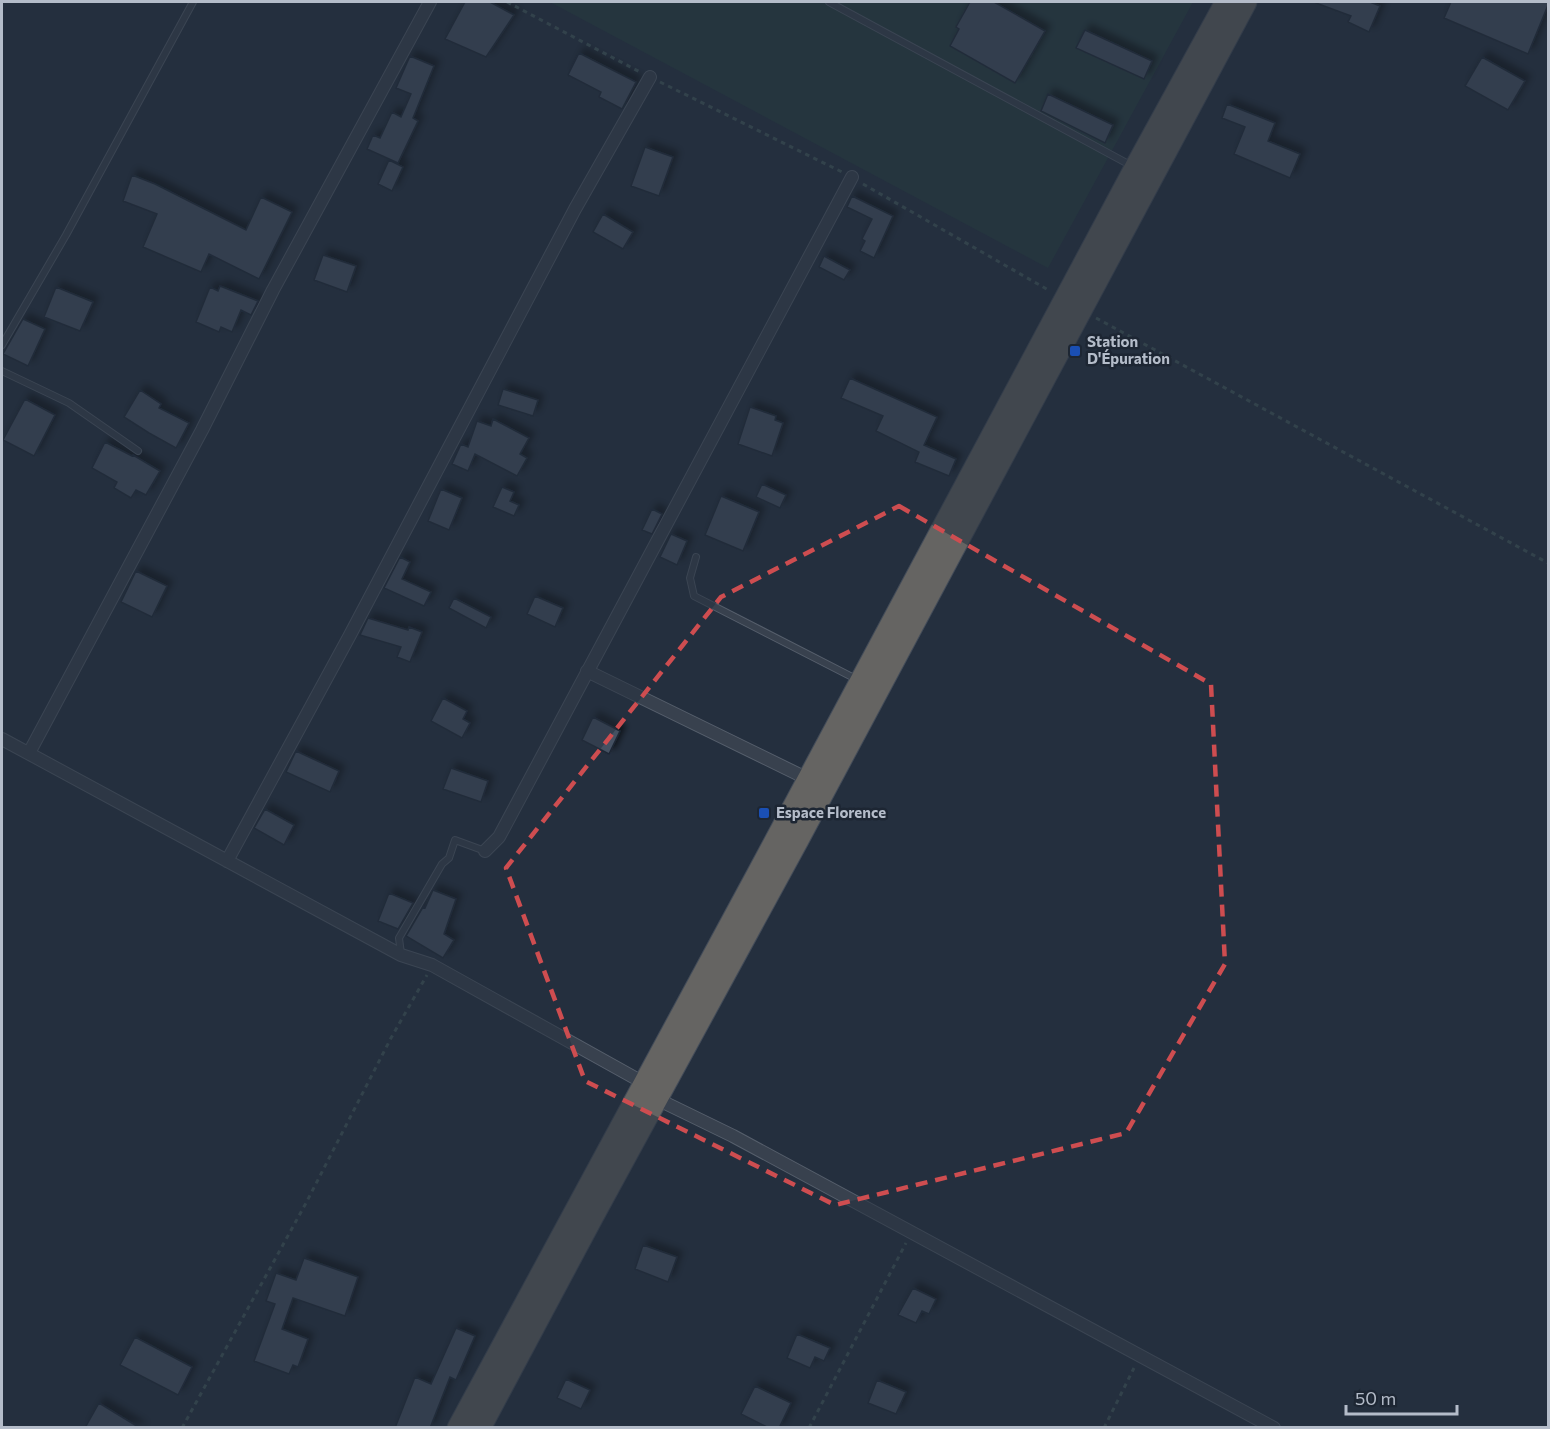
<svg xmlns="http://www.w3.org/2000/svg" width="1550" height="1429" font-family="Commissioner,sans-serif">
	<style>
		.green { fill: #263c3f }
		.building { fill: #455162; stroke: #1f2835; stroke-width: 1.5; filter: url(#shadow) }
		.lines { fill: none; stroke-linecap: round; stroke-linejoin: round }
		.service-casing { stroke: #565f6c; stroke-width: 8 }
		.minor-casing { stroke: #565f6c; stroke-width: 14 }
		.trunk-casing { stroke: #434c59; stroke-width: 23 }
		.path { stroke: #44595c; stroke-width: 3; stroke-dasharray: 4.5 4.5; stroke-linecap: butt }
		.service { stroke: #38414e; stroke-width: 6 }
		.minor { stroke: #38414e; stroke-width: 12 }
		.trunk { stroke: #656462; stroke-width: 21 }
		.marked { fill: none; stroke: #ce4d50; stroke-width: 4.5; stroke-dasharray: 12 8; stroke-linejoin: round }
		.transit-dot { fill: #1a4fb4; stroke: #1d2633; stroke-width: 2 }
		.labels { text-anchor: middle; stroke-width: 5; stroke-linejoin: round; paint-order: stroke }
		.poi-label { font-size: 15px; font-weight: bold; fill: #b4bcc9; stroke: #1d2633; text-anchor: start }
	</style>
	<defs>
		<filter id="shadow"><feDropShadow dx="5.5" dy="-5.5" stdDeviation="3" flood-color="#0009"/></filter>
	</defs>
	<rect width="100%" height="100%" fill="#242f3e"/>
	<path class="green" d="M550,2H1193L1048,268Z"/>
	<path class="building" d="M465,2H490L514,15L486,57L445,39Z
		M970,2H994L1045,31L1015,83L950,46L959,29L956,27Z
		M1316,2H1370L1380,6L1369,32L1348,22L1351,16L1316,3Z
		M1451,2H1548V5L1528,54L1444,18Z
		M1085,30L1152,61L1144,79L1076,48Z
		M579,53L636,82L622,109L599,97L601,92L568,75Z
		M410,56L434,66L413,118L418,121L398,163L367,149L373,135L380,138L392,112L401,117L411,94L396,88Z
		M1482,57L1525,81L1508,110L1465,86Z
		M1048,94L1113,125L1105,143L1041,111Z
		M1227,104L1275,123L1268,141L1300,154L1290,178L1234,154L1245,127L1222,118Z
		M645,147L673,157L659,196L631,186Z
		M389,160L403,167L392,191L378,184Z
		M132,175L155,184L246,230L261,197L292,212L259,279L209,254L201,272L143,247L157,214L123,201Z
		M852,196L893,216L874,258L860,251L865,241L862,239L872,219L847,207Z
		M603,214L633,232L623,249L593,232Z
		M323,255L356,266L347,292L314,280Z
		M824,256L850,270L844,280L819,267Z
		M220,286L258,301L251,315L241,310L232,332L221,327L219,332L196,322L210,287L218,291Z
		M56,287L93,302L80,331L44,317Z
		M23,319L45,329L28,366L3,354Z
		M850,378L937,417L924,445L956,459L949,476L915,462L919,452L876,431L883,416L841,398Z
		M503,389L538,400L533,416L498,405Z
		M140,390L161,404L159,408L189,423L176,448L149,433L124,417Z
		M25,399L55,415L34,456L3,440Z
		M750,407L776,416L775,420L783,423L772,456L738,444Z
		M493,419L529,438L520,454L527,458L517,476L475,454L468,471L452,464L461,444L468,447L477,421L491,426Z
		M105,442L132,456L133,455L160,471L146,495L136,490L131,498L114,488L117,482L92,468Z
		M762,484L786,495L780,508L756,497Z
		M502,487L514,492L510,501L519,505L514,516L493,507Z
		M441,489L462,498L449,530L428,521Z
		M721,496L759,512L743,551L705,535Z
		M652,509L662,514L652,534L642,530Z
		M671,534L687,541L677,565L660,557Z
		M400,557L410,562L402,579L431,592L424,606L384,588Z
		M136,571L167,586L152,617L121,602Z
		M535,596L563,608L555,627L527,614Z
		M454,598L491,617L486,628L449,608Z
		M368,618L408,630L409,627L422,632L410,662L397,657L401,647L360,635Z
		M443,698L467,711L463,719L470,723L462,738L431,721Z
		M593,717L620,731L609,754L582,740Z
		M296,751L339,771L330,792L286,772Z
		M451,768L488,781L481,802L443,789Z
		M265,809L294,825L284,845L254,828Z
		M433,890L456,899L444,934L454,940L443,958L406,936L423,907L425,908Z
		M389,893L413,903L398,929L378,921Z
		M643,1245L677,1257L668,1282L635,1269Z
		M304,1258L358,1277L345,1316L293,1298L282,1329L308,1339L298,1367L293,1365L289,1374L254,1361L275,1304L266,1301L276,1273L296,1280Z
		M913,1288L936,1299L929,1314L922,1311L916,1323L898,1315Z
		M456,1328L475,1336L456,1380L450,1377L430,1428H395L415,1377L431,1384Z
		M797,1334L830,1348L824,1361L815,1357L810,1368L787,1358Z
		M135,1337L192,1367L178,1395L120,1365Z
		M566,1379L590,1390L581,1409L557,1398Z
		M877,1380L906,1392L896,1414L868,1403Z
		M755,1386L791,1403L779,1428H769L741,1414Z
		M99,1403L140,1428H85Z"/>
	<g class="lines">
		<g class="service-casing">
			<path id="service" d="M829,2L1132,166
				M2,345L66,235L193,2
				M2,371L69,403L138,451
				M696,557L690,578L694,596L858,680
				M401,954L399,938L442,864L449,858L455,840L485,851"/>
		</g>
		<g class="minor-casing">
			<path id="minor" d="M587,671L808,779
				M2,739L401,955L432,965L644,1083
				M29,753L202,430L273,290L430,2
				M485,851L499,837L852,177
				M227,861L350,635L575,209L650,77
				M657,1099L733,1136L1274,1428"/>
		</g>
		<g class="trunk-casing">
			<path id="trunk" d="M458,1428L758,873L1135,168L1226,2
				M480,1428L592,1218L798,840L1246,2"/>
		</g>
		<path class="path" d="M507,2L640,72
			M660,82L842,172
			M863,184L1050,291
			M1096,318L1548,563
			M182,1428L306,1203L391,1038L427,975
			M809,1428L906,1243
			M1104,1428L1134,1368"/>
		<use href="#service" class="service"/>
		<use href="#minor" class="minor"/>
		<use href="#trunk" class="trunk"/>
	</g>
	<path d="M0 0H1550V1429H0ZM899,506L1211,684L1225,964L1126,1133L835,1205L585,1081L506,868L721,597Z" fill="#242f3e" fill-opacity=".55" fill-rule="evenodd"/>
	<path class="marked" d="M899,506L1211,684L1225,964L1126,1133L835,1205L585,1081L506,868L721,597Z"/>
	<g class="transit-dot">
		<rect x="1069" y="345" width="12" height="12" rx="3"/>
		<rect x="758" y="807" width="12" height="12" rx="3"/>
	</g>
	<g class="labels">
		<g class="poi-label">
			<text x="1087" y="347">Station<tspan x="1087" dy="17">D'Épuration</tspan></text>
			<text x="776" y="818">Espace Florence</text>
		</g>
	</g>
	<rect width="1550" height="1429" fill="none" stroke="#b4bcc9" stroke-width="6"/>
	<path d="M1346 1405v9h111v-9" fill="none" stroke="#b4bcc9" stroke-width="3"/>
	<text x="1355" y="1405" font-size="18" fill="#b4bcc9" stroke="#1d2633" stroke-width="4.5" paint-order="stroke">50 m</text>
</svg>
